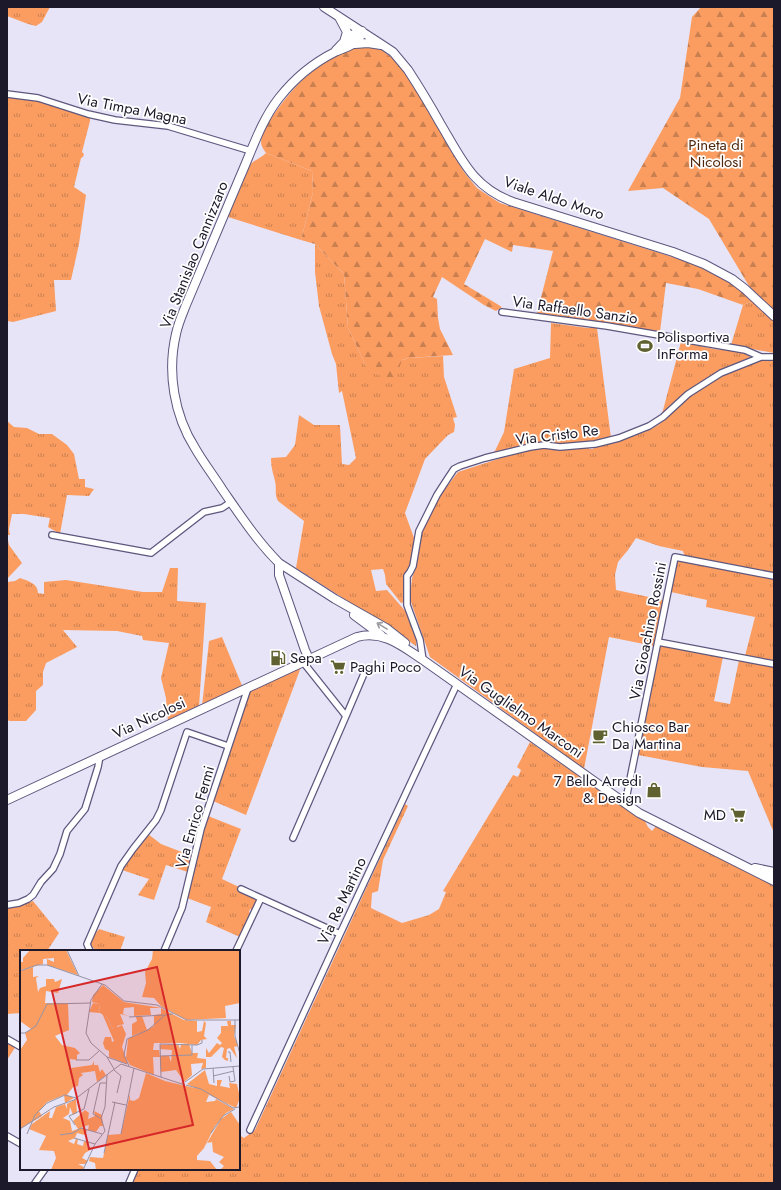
<svg xmlns="http://www.w3.org/2000/svg" width="781" height="1190" font-family="Jost,sans-serif">
	<style>
		.grass { fill: url(#grass-tufts) }
		.forest { fill: url(#forest-firs) }
		.lines { fill: none; stroke-linecap: round; stroke-linejoin: round }
		.street-casing { stroke: #5e577e; stroke-width: 8 }
		.secondary-casing { stroke: #5e577e; stroke-width: 10 }
		.street { stroke: #fff; stroke-width: 5.5 }
		.secondary { stroke: #fff; stroke-width: 8 }
		.oneway { stroke: #99989f }
		.labels { text-anchor: middle; stroke-width: 3.5; stroke-linejoin: round; paint-order: stroke }
		.street-label { font-size: 15px; fill: #1c192a; stroke: #fff }
		.park-label { font-size: 15px; fill: #4f280e; stroke: #fff }
		.poi-label { font-size: 15px; fill: #1c192a; stroke: #fff; text-anchor: start }
		.inset-road { fill: none; stroke: #9693a5; stroke-width: 1 }
		.view { fill: #d62828; fill-opacity: 0.15; stroke: #d62828; stroke-width: 2 }
		.inset-edge { fill: none; stroke: #1c192a; stroke-width: 2 }
	</style>
	<defs>
		<pattern id="grass-tufts" width="24" height="20" patternUnits="userSpaceOnUse"><rect width="24" height="20" fill="#fb9d61"/><path d="M3 7l-1-3M5 7V3M7 7l1-3M15 17l-1-3M17 17v-4M19 17l1-3" fill="none" stroke="#ca7f50"/></pattern>
		<pattern id="forest-firs" width="22" height="20" patternUnits="userSpaceOnUse"><rect width="22" height="20" fill="#fb9d61"/><path d="M5 1l3.5 6h-7zM16 11l3.5 6h-7z" fill="#ca7f50"/></pattern>
	</defs>
	<rect width="100%" height="100%" fill="#e7e4f7"/>
	<path class="grass" d="M7,7H50L42,22L36,26L28,24L7,16Z
		M7,95L38,99L90,116V121L82,152L84,154L83,157L81,158L74,187L86,195L79,244L71,280H54L56,311L13,322L7,321Z
		M266,153L312,171L313,192L301,240L228,217L250,165C254,160 261,158 266,153Z
		M315,244L344,274L348,328L366,366V371L409,358L443,356L444,377L457,417L453,418L455,425L454,432L448,435L425,459L405,513L414,538L411,565L404,577L405,602L401,603L386,584L385,575L383,569L371,570L376,591L387,590L407,613L417,636L416,646L385,625L296,568L304,521L278,501C274,494 277,488 275,481C273,473 271,467 271,458L286,457L295,445L299,415L314,425H340L342,464L349,465L356,458L342,391L339,393L336,364L332,354L319,306L315,272Z
		M754,301L774,321V353L731,345L743,305Z
		M551,323L588,328H597L611,438L574,445L559,444L544,442H535L494,453L504,432L514,369L550,358Z
		M681,342L714,349L743,352L749,355L750,359L681,397L662,414Z
		M765,359H774V573L685,557L683,551L659,546L636,538L628,550L618,562L615,575L616,590L663,600L654,646L609,637L584,769L430,657L410,599L412,578L416,567L421,533L439,497L458,472L504,457L540,448L574,449L589,448V449H593L594,447C614,442 635,437 653,428C668,420 677,406 690,396C715,378 736,369 765,359Z
		M7,421L14,427L27,428L39,434H52L67,445L74,454L79,479H85V487L94,489L89,496L67,495L60,534L48,527L50,518L24,514H12L9,529L10,535H7L9,545L22,563L7,579Z
		M681,561L774,579V662L745,656L755,617L706,607L707,600L671,592L676,564L678,562Z
		M170,568H178L177,601L206,603L199,707L168,722L166,698L161,678L169,643L143,640L142,636L117,631L63,630L77,647L46,663L43,672V685L36,691V710L26,721H10L7,720V582L15,581L20,578C29,581 38,584 38,593L44,594V582L66,580L143,592H162Z
		M222,637L243,688L202,706L209,641Z
		M659,644L723,657L714,701L730,704L739,660L774,667V833L748,771L702,767L638,755Z
		M301,667L246,815L213,801L249,692L251,690Z
		M530,742L633,814L645,821L648,827L652,831L656,826L774,885V1183H131L137,1169H239V1135L244,1138L255,1130L405,804L408,806L383,860L378,891L372,893L371,908L402,923L429,915L439,909L446,892L443,891L513,775L518,777L521,770L517,767Z
		M208,816L241,829L222,879L239,887L238,890L257,899L253,910L250,909L249,912L251,914L240,937L206,922L211,907L187,898L204,829Z
		M148,834L161,844L192,856L188,872L166,865L154,900L138,895L149,879L122,870L124,864Z
		M33,901L59,933L47,951H21V1013L7,1014V908Z
		M99,929L125,937L120,951H96L91,945V942L95,934Z
		M7,1041L16,1046L7,1060Z"/>
	<path class="forest" d="M701,7H774V311L749,286L709,219L663,188L628,191L680,98L692,17Z
		M359,46L379,48L395,60L409,77L464,172L477,188L492,198L500,203L701,266L736,286L754,301L743,305L698,289L666,283L660,332L537,313L553,251L513,245L512,252L485,239L464,284L502,307L496,311L484,305L442,277L433,297L437,299L438,318L440,329L453,355L409,358L402,360L395,380L366,371V366L348,328L344,274L315,244L301,240L313,192L312,171L266,153C264,150 261,146 261,142C262,124 298,81 313,71C320,65 328,59 336,55C343,51 351,49 359,46Z"/>
	<g class="lines">
		<g class="street-casing">
			<path id="street" d="M7,94L38,98L88,114L115,120L168,126L251,151
				M502,312L607,326L745,350L761,357
				M52,535L151,553L204,512L222,508L231,502
				M658,642L774,664
				M423,660L420,640L407,605V576L410,572L413,566L419,531L437,495L448,478L454,469L460,466L485,458L530,447L544,445L560,447L595,444L619,438L649,426L663,417L688,394L721,373L761,357H774
				M346,716L366,669
				M625,804L675,557L774,576
				M293,838L346,716L303,662
				M241,889L340,934
				M7,905L19,903L28,899L33,895L41,882L53,869L60,854L67,831L85,809L98,767L100,756
				M90,951L87,944L121,866L133,849L156,820L161,810L187,732L228,746
				M164,951L182,908L201,829L248,688
				M236,951L261,898
				M7,1039L21,1047
				M250,1130L340,934L457,684
				M7,1136L21,1144
				M35,1183L45,1169
				M129,1183L135,1169"/>
		</g>
		<g class="secondary-casing">
			<path id="secondary" d="M324,7L384,46L393,52L408,70C419,87 430,105 440,123C461,158 472,187 513,202L673,252L704,264L732,279L745,289L774,316
				M339,17L347,32L344,42
				M355,44L368,43L381,45
				M336,50C343,43 352,32 362,31
				M279,563L335,599L386,628L405,643
				M354,615L381,635
				M309,659L305,650L279,575V563C257,541 240,515 222,489C213,475 203,462 195,448C174,415 167,372 176,334C178,324 182,315 186,305C204,262 222,220 240,177C252,150 261,121 279,98C294,79 313,63 335,52C345,47 360,45 362,31
				M7,800L357,637C383,630 402,646 423,660L639,813L774,881
				M755,868L774,872"/>
		</g>
		<use href="#street" class="street"/>
		<use href="#secondary" class="secondary"/>
	</g>
	<defs><path id="oneway-shaft" d="M-6 0H5M1.5-3L5.5 0L1.5 3" fill="none" stroke-width="1.6" stroke-linecap="round" stroke-linejoin="round"/></defs>
	<use class="oneway" href="#oneway-shaft" transform="translate(382 626) rotate(-149)"/>
	<defs>
		<g id="stadium-bare" transform="scale(1.2)"><path d="M0-5a6.5 5 0 1 0 0 10a6.5 5 0 1 0 0-10ZM-3.5-1.8h7v3.6h-7Z" fill="#5f6230" stroke="#fff" stroke-width="2.5" paint-order="stroke"/></g>
		<g id="fuel-bare" transform="scale(1.2)"><path d="M-5.5-6h7V0h2V4h1.3V-2.5L3-4.5l.8-.8L6-3V5H2.5V1h-1V6h-7ZM-4.2-4.7v3.2H.2V-4.7Z" fill="#5f6230" stroke="#fff" stroke-width="2.5" paint-order="stroke"/></g>
		<g id="supermarket-bare" transform="scale(1.2)"><path d="M-6-5.5h2.5l.6 2H6L4.5 2H-2.5L-4.4-4H-6ZM-1.5 3.2a1.3 1.3 0 1 0 .1 0ZM3 3.2a1.3 1.3 0 1 0 .1 0Z" fill="#5f6230" stroke="#fff" stroke-width="2.5" paint-order="stroke"/></g>
		<g id="cafe-bare" transform="scale(1.2)"><path d="M-5.5-4.5H6V0H3Q3 3.5 0 3.5H-2.5Q-5.5 3.5-5.5 0ZM3-3.2v2h1.7v-2ZM-6 4.5H4V6H-6Z" fill="#5f6230" stroke="#fff" stroke-width="2.5" paint-order="stroke"/></g>
		<g id="shop-bare" transform="scale(1.2)"><path d="M-5-2.5h2.3a2.7 3.5 0 0 1 5.4 0H5L5.5 6h-11ZM-1.5-2.5h3a1.5 2.3 0 0 0-3 0Z" fill="#5f6230" stroke="#fff" stroke-width="2.5" paint-order="stroke"/></g>
	</defs>
	<g fill-rule="evenodd">
		<use href="#stadium-bare" x="645" y="346"/>
		<use href="#fuel-bare" x="278" y="658"/>
		<use href="#supermarket-bare" x="338" y="667"/>
		<use href="#cafe-bare" x="600" y="736"/>
		<use href="#shop-bare" x="654" y="790"/>
		<use href="#supermarket-bare" x="738" y="815"/>
	</g>
	<g class="labels">
		<g class="street-label">
			<text transform="translate(132 109) rotate(11)" y="5">Via Timpa Magna</text>
			<text transform="translate(554 198) rotate(19)" y="5">Viale Aldo Moro</text>
			<text transform="translate(194 255) rotate(-68)" y="5">Via Stanislao Cannizzaro</text>
			<text transform="translate(575 310) rotate(8)" y="5">Via Raffaello Sanzio</text>
			<text transform="translate(557 435) rotate(-7)" y="5">Via Cristo Re</text>
			<text transform="translate(648 631) rotate(-79)" y="5">Via Gioachino Rossini</text>
			<text transform="translate(521 712) rotate(35)" y="5">Via Guglielmo Marconi</text>
			<text transform="translate(149 718) rotate(-25)" y="5">Via Nicolosi</text>
			<text transform="translate(195 817) rotate(-74)" y="5">Via Enrico Fermi</text>
			<text transform="translate(342 901) rotate(-65)" y="5">Via Re Martino</text>
		</g>
		<g class="park-label">
			<text x="716" y="150">Pineta di<tspan x="716" dy="17">Nicolosi</tspan></text>
		</g>
		<g class="poi-label">
			<text x="657" y="342">Polisportiva<tspan x="657" dy="17">InForma</tspan></text>
			<text x="290" y="663">Sepa</text>
			<text x="350" y="672">Paghi Poco</text>
			<text x="612" y="732">Chiosco Bar<tspan x="612" dy="17">Da Martina</tspan></text>
			<text x="642" y="786" text-anchor="end">7 Bello Arredi<tspan x="642" dy="17">&amp; Design</tspan></text>
			<text x="726" y="820" text-anchor="end">MD</text>
		</g>
	</g>
	<g transform="translate(20 950)">
		<rect width="220" height="220" fill="#e7e4f7"/>
		<path d="M10,0H46L58,25L27,15V9L34,12V8L23,9V14L1,20L0,12H3V8ZM13,17V27L19,26L16,28L18,42L20,38L26,36V29H34L35,32L42,29L38,43L26,41L25,53H48L49,80L35,86L42,95L55,98L60,103L57,105V110L50,109L51,118L72,115L74,111V115H78L80,122L82,119L86,125L77,132L75,121L61,123L63,125L59,128L58,136L53,137L47,145L54,148L45,153L44,145L27,152L19,161L22,166L0,179V100L7,90L5,83L11,79L0,71V21ZM73,53L79,54L80,63L69,62ZM141,58L164,70L177,71V82L182,81L184,71L186,73L184,86L187,89L181,90L177,95L169,94L172,103H178L177,108L186,109V118L181,119L183,113L171,114L172,125L164,132L161,133L163,130L156,120L141,122L140,106H149L151,112L152,100L140,99V95L158,94L160,99L161,94L168,93H134L133,100H139L140,107H133L134,125L110,115L106,108L108,89L134,76V65L141,64ZM82,63L87,67L93,79L102,75L106,84L102,97L108,114L89,107V101L85,99L83,93L85,87H91L92,92L94,91ZM122,66L127,80L112,86V74L117,71L116,67ZM207,71H211V75H216L214,86L218,96L214,97L217,108L210,98L207,99L206,108H208V111L205,110L202,107L204,98L201,97L191,107H186V98L189,103L197,93L200,95L202,93L197,88L201,83V76H208ZM185,120L189,134L197,136V130H202L200,136L210,138L209,133L217,134L220,148L216,158L167,134ZM126,123L145,131L179,139L189,145L186,152L195,151L196,149L214,159L206,163L195,176L184,198L177,206V210L190,211L197,220H76L75,213L69,211L70,207L83,208L88,185L101,184L110,144V150L114,151L119,148ZM56,149L57,163L53,165L50,157L49,164L43,168L50,171L52,181L58,179L53,171L65,160L69,163L68,169L75,166L74,161L82,165L83,176H80L76,182L68,180L69,175L65,176L61,178L67,180L65,185L57,183L55,188L48,191L54,194L56,189H58L57,194L63,196L64,191L69,193L67,197L72,199L65,203L62,208L68,211L65,214H58L64,217L63,220H31L36,208L34,201L19,200L26,186L9,179L12,174L30,161L29,168H32L36,157L45,154L47,159V154ZM211,162L220,175V220H200L204,216L199,212L204,207L193,202L192,192L187,193L201,169Z" fill="#fb9d61"/>
		<path d="M133,0H220V53L205,56L206,68L166,70L141,56L134,48L122,47L126,33L125,22L132,9ZM83,35L104,52L142,58H130L131,65L114,66V57L104,58L103,64L109,66L100,64L104,74L97,76V79H93L87,67L80,63L79,54L72,52L73,45Z" fill="#fb9d61"/>
		<path class="inset-road" d="M47,0L59,26M0,21L17,15H27L85,35L104,51L137,55L167,70H220M82,34L71,50L66,83L71,93L87,107L94,119M109,67L144,65M215,70V86L220,104M0,83H5L16,76L27,54L71,53M208,102H210L211,112M140,106L172,105V95M87,107L107,114M56,110H69L79,101M109,116L104,105L107,89L128,80L145,65L153,64M193,118L194,133M94,120L101,126L97,143M193,126L214,121M209,126L210,132L215,131L213,117M141,127L140,94L177,95L182,93V90M165,132L183,119L220,116M166,135L181,139L213,158L220,157M92,152L106,155M80,168L73,164L80,133H86M55,175L49,166L64,159L69,139M0,179L34,157L54,150L101,114L165,135M191,183L203,166L215,159M7,184L15,165L27,153L45,145L56,148M101,184L114,118M40,185L53,183L61,178L82,184M54,188L75,194M84,203L95,152M63,220L75,194L85,181L81,168L85,157L87,125"/>
		<path class="view" d="M137,17L173,175L69,199L32,41Z"/>
		<rect width="220" height="220" class="inset-edge"/>
	</g>
	<rect width="781" height="1190" fill="none" stroke="#1c192a" stroke-width="16"/>
</svg>
